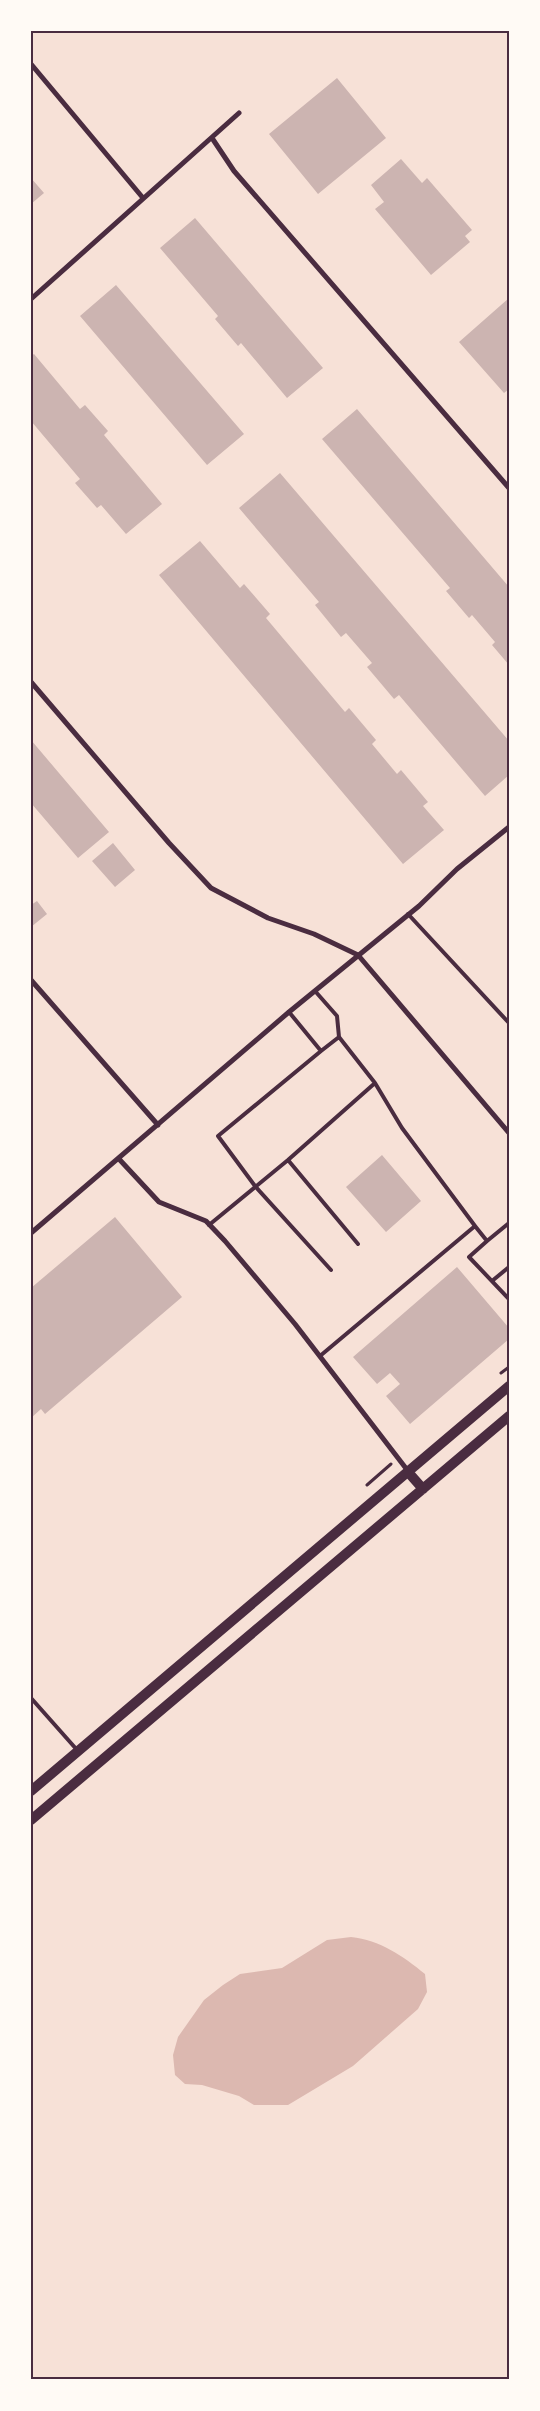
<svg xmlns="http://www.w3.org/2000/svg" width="540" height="2411" font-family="'Exo 2',sans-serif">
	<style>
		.water { fill: #dcb8b0 }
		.building { fill: #ccb4b1 }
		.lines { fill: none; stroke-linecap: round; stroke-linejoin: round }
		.path { stroke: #4a2c40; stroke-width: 3 }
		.service { stroke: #4a2c40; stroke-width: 4 }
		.minor { stroke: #4a2c40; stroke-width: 5 }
		.secondary { stroke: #4a2c40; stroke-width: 10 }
		.neatline { fill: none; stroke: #4a2c40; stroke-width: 2 }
	</style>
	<rect width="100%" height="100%" fill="#f7e1d7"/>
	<path class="water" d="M351,1937C380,1940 403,1956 425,1974L427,1992L418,2009L353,2066L288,2105H254L239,2096L202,2085L185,2084L175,2075L173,2055L178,2037L204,2000L223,1985L240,1974L282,1968L327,1940Z"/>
	<path class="building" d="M337,78L386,138L318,194L269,134Z
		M401,159L422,183L427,178L472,230L465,236L470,242L431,275L375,209L384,202L371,185Z
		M31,178L44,193L31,204Z
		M195,218L323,368L287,398L241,343L238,346L215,319L218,316L160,248Z
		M116,285L244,434L207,465L80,316Z
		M509,298V389L504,393L459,342Z
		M34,354L80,409L85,405L108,431L104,435L162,504L126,534L101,505L97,508L75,483L80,479L31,421V356Z
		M357,409L509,587V665L492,645L495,642L472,615L469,618L446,591L450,588L322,439Z
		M280,473L509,741V775L485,796L399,695L394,699L367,667L372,663L346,633L341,637L315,605L319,602L239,508Z
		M200,541L240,588L244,584L270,614L266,618L345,712L349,708L376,740L372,744L397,774L401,770L428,802L423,806L444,830L403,864L159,575Z
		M31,740L109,832L78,858L31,803Z
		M113,843L135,870L115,887L92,861Z
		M37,901L47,914L31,927V905Z
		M382,1155L421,1201L386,1232L346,1187Z
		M115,1217L182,1297L45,1414L41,1409L31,1418V1288Z
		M457,1267L509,1328V1339L410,1424L386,1396L400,1384L390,1373L377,1384L353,1357Z"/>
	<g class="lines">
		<path class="path" d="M501,1373L509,1367
			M367,1485L391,1464"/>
		<path class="service" d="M408,914L509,1023
			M315,991L337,1016L339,1037
			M321,1051L218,1136L255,1186L331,1270
			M288,1160L358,1244
			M209,1225L288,1160L375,1083L339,1037L321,1051L289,1012
			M475,1226L487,1241L469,1257L509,1299
			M487,1241L509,1223
			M492,1281L509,1267
			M320,1356L475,1226L402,1128L375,1083
			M31,1698L78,1751"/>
		<path class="minor" d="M31,64L143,198
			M212,138L234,171L509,488
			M31,299L239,113
			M31,682L169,843L211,888L268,918L314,934L358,955L509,1133
			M31,980L158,1125
			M119,1159L159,1202L206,1221L225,1241L295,1324L408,1471
			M31,1233L289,1012L419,906L457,869L509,827"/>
		<path class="secondary" d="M408,1472L423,1489
			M31,1791L509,1386
			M31,1820L509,1416"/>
	</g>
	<rect width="540" height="2411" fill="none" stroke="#fffaf5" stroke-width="65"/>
	<rect x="32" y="32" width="476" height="2346" class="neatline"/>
</svg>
